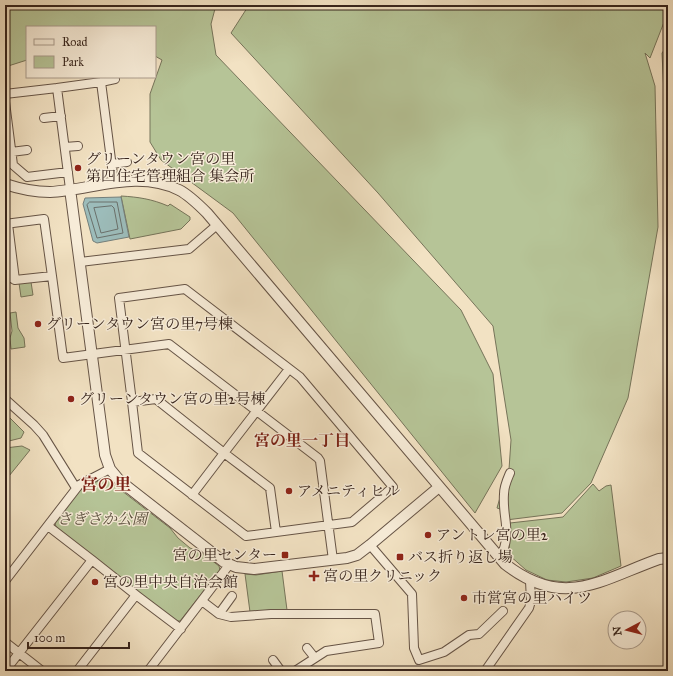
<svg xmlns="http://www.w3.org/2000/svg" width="673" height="676" font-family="'IM FELL Great Primer','Noto Serif JP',serif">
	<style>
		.green { fill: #b6c497; stroke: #76745a }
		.water { fill: #9cbcba; stroke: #747f7b }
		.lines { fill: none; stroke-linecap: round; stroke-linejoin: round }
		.shore { stroke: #6a706b; stroke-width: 1 }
		.minor-casing { stroke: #665446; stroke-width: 10 }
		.tertiary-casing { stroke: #665446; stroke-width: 12 }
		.minor { stroke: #f7ecd8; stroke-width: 8 }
		.tertiary { stroke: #f7ecd8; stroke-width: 10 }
		.poi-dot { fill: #8f2418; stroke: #f7ecd8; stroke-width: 1.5 }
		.labels { text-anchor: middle; stroke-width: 3; stroke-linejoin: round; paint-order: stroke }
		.poi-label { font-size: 15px; fill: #37241c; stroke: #f7ecd8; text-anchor: start }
		.park-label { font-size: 15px; font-style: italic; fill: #574c3b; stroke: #f7ecd8 }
		.neighbourhood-label { font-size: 16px; font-weight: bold; fill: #7a1f14; stroke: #f7ecd8 }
		.quarter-label { font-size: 17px; font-weight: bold; fill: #7a1f14; stroke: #f7ecd8 }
	</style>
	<rect width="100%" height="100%" fill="#f2e2c3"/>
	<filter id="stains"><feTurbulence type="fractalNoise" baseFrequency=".005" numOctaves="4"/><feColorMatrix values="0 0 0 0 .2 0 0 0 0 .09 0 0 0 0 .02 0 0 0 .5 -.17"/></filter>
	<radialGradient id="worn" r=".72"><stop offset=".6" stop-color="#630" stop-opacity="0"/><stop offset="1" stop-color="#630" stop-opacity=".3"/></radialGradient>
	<path class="green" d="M5,5H216L211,24L216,55L461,310L493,374L502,466L475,513L233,213L161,160L150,142V94L162,60L155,56V27H27V60L5,67Z
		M249,5H622L626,9L627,5H668V12L650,58L645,53L655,86L658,227L628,398L591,483L562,513L506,520V511L497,508L501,494L508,484L511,440L493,326L378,193L231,33Z
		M668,45V177L662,53Z
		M121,196C138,197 152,199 168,206L170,204L190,217V220L181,229L130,239Z
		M31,282L33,295L21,297L19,283Z
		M16,312L18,328L24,338L25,347L11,349L10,338L12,331L10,313Z
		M5,413L24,432L21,438L5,442Z
		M22,446L30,450L5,481V448Z
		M104,478H109L113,484L170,528L178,538L190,548L202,553L219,566L220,570L180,621H176L56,527L55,523L80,490Z
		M593,484L599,491L606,486L611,485L621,566L593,578L566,582L547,580L526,570L509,555L510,523L563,517Z
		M282,571L287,610H271L250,612L245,574L256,575Z"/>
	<path class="water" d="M121,197L129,237L97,243L93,241L83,204L85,198Z"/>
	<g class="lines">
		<path class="shore" d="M90,202H117L123,233L97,238L87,205Z
			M112,206L114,208L118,229L101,233L94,208Z"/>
		<g class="minor-casing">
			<path id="minor" d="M101,82L115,79
				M57,88L101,82L114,183
				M5,94L57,88L70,189
				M5,102L13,165L27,177L68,172
				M44,118L61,116
				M65,147L78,146
				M11,152L27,150
				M112,164L127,162
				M5,224L44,219L52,276
				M8,224L15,280
				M80,262L189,249L217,225
				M5,275L15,280L52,276L63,358L169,344L318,458L320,461L333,560
				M5,399L34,425L43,435L76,488
				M132,402L119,298L185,289L300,377L393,487L352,522L246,536L138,453L132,402L156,399L224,453L289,369
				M192,495L224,453L270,488L276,532
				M48,526L92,560
				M370,545L412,594L414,648L419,660L444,652L469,635L479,634L503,611
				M500,558C513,532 502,519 504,494C504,486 507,480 510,473
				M5,581L79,485L110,469
				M202,601L219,614L231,617L271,614H375L379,643L326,651L295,671
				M219,614L232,596
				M5,642L19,653L5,671
				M307,648L315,658
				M273,660L281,671
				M42,671L19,653L92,560L136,595
				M77,671L136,595L181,629
				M148,671L229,565
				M485,671L529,608L531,601L530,581"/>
		</g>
		<g class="tertiary-casing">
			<path id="tertiary" d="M5,184C20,189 34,192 50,192C92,190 138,169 179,190C189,195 199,205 207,213L505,564C564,610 600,580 659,559L668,558
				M70,189L105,455L110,469L120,481L224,562L236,567L254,569L347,558L357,555L370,545L439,487"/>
		</g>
		<use href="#minor" class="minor"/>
		<use href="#tertiary" class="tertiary"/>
	</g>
	<g class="poi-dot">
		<circle cx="78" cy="168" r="4"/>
		<circle cx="38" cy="324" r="4"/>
		<circle cx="71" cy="399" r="4"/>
		<circle cx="289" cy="491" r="4"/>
		<circle cx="428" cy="535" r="4"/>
		<rect x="281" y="551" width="8" height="8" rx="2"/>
		<rect x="396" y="553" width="8" height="8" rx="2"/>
		<path d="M312 570h4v4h4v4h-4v4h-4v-4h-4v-4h4z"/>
		<circle cx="95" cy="582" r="4"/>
		<circle cx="464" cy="598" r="4"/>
	</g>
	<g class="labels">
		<g class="poi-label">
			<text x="86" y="164">グリーンタウン宮の里<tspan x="86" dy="17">第四住宅管理組合 集会所</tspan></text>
			<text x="46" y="329">グリーンタウン宮の里7号棟</text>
			<text x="79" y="404">グリーンタウン宮の里2号棟</text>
			<text x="297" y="496">アメニティヒル</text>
			<text x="436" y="540">アントレ宮の里2</text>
			<text x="277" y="560" text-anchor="end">宮の里センター</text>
			<text x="408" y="562">バス折り返し場</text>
			<text x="323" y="581">宮の里クリニック</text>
			<text x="103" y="587">宮の里中央自治会館</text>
			<text x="472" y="603">市営宮の里ハイツ</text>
		</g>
		<g class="park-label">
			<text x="102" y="524">さぎさか公園</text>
		</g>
		<g class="neighbourhood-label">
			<text x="302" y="446">宮の里一丁目</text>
		</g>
		<g class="quarter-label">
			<text x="106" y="490">宮の里</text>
		</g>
	</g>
	<rect width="673" height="676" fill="none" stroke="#f2e2c3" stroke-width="20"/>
	<rect x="6" y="6" width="661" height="664" fill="none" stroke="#37241c" stroke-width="2"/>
	<rect x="10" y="10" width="653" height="656" fill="none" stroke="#37241c"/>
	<rect x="26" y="26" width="130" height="52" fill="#f7ecd8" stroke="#aa9c8d"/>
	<rect x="34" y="39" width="20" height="6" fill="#f7ecd8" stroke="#aa9c8d"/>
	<text x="62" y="46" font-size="12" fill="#37241c">Road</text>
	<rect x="34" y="56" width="20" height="12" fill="#b6c497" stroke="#aa9c8d"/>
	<text x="62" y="66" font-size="12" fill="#37241c">Park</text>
	<g transform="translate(627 630) rotate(263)"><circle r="19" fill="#f7ecd8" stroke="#aa9c8d"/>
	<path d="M0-3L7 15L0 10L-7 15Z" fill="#8f2418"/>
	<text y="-6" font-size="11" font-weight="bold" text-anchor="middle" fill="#37241c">N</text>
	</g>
	<path d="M28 642v6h101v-6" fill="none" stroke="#37241c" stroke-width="2"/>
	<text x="34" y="642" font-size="12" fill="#37241c" stroke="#f7ecd8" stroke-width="3" paint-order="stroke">100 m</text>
	<rect width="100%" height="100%" filter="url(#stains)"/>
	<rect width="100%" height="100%" fill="url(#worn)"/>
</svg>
